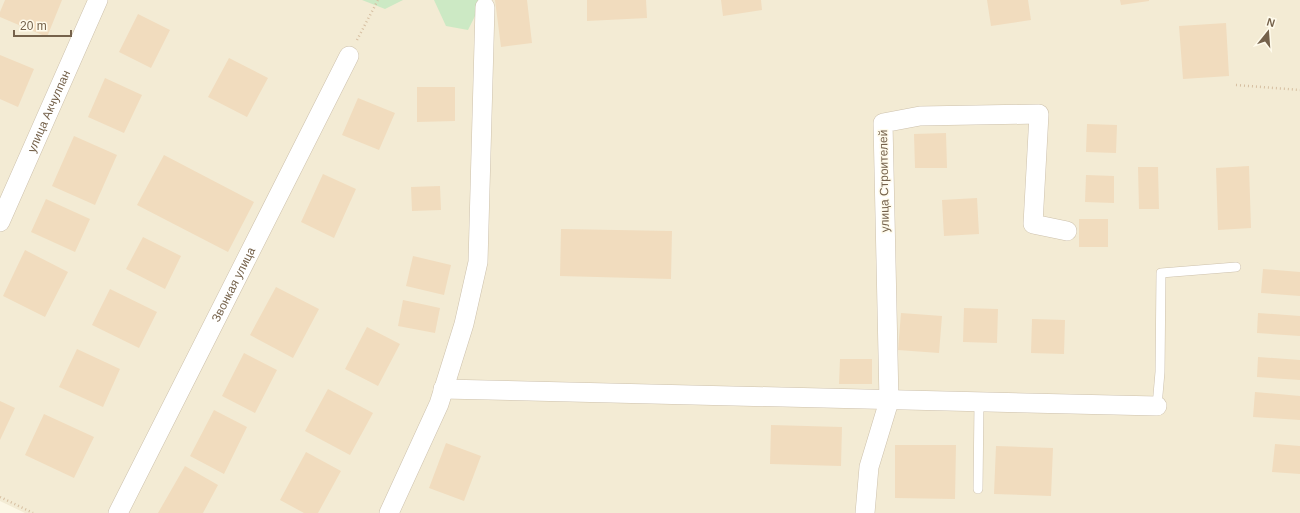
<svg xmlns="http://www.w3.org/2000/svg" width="1300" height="513" font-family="Helvetica,sans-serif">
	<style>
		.residential { fill: #f3ebd4 }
		.green { fill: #cce9c4 }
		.building { fill: #f1dcbe }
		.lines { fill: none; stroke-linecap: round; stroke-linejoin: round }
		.service-casing { stroke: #cdc1ac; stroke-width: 10 }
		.minor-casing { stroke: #cdc1ac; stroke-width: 20 }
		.path { stroke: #d6bfa1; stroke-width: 2.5; stroke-dasharray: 1 3; stroke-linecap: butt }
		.service { stroke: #fff; stroke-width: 9 }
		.minor { stroke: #fff; stroke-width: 19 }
		.labels { text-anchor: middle; stroke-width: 3; stroke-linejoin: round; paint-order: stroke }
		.street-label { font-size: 12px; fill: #75624b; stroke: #fffbec }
	</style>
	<rect width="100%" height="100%" fill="#fcf7e6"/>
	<path class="residential" d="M0,0H1300V513H25L0,501Z"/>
	<path class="green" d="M362,0H403L385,9Z
		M434,0H483L468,30L446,26Z"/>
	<path class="building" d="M5,0H62L47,37L0,17V12Z
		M495,0H527L532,43L501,47Z
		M587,0H646L647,18L587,21Z
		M721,0H761L762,10L723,16Z
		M987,0H1028L1031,20L991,26Z
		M1120,0H1149V1L1121,5Z
		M138,14L170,30L151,68L119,52Z
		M1226,23L1229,76L1183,79L1179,26Z
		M0,55L34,69L18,107L0,99Z
		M229,58L268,78L247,117L208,97Z
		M105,78L142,95L124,133L88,117Z
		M417,87H455V121L417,122Z
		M358,98L395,113L379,150L342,135Z
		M1087,124L1117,125L1116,153L1086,152Z
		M946,133L947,168H915L914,134Z
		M74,136L117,155L95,205L52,186Z
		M164,155L254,202L228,252L137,205Z
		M1249,166L1251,228L1218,230L1216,168Z
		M1138,167H1158L1159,209H1139Z
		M323,174L356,189L334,238L301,222Z
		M1086,175L1114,176V203L1085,202Z
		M440,186L441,210L412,211L411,187Z
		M977,198L979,234L944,236L942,200Z
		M46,199L90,219L75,252L31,232Z
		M1079,219H1108V247H1079Z
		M561,229L672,231L671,279L560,276Z
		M143,237L181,256L165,289L126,269Z
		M25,250L68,272L45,317L3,296Z
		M413,256L451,265L444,295L406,286Z
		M1263,269L1300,272V296L1261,293Z
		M276,287L319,309L293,358L250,335Z
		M110,289L157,312L139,348L92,325Z
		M403,300L440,308L435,333L398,326Z
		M964,308L998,309L997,343L963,342Z
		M901,313L942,316L939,353L898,350Z
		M1258,313L1300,316V336L1257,333Z
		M1032,319L1065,320L1064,354L1031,353Z
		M367,327L400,344L378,386L345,369Z
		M77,349L120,369L103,407L59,387Z
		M244,353L277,370L255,413L222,396Z
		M1258,357L1300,360V380L1257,377Z
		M840,359H872V384H839Z
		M328,389L373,413L350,455L305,431Z
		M1255,392L1300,396V420L1253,417Z
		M0,401L15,408L0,440Z
		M214,410L247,427L224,474L190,456Z
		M44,414L94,437L74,478L25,455Z
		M771,425L842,427L841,466L770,464Z
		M446,443L481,456L464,501L429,488Z
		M1275,444L1300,446V474L1272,472Z
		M895,445H956L955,499L895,498Z
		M996,446L1053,448L1051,496L994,494Z
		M306,452L341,471L318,513H304L280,500Z
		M185,466L218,485L203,513H158Z"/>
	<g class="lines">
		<g class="service-casing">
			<path id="service" d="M1157,406L1160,372L1161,273L1236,267
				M978,489L979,403"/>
		</g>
		<g class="minor-casing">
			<g id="minor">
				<path id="s1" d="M0,222L98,0"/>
				<path d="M443,389L1157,406"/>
				<path id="s2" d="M118,513L349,56"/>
				<path d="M389,513L439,404L464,324L478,262L485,7"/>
				<path d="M865,513L869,467L889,401L883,123L920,116L1039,114L1033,224L1067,231"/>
			</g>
		</g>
		<path class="path" d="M357,40L378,0
			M1236,85L1300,90
			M0,497L33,513"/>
		<use href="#service" class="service"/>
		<use href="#minor" class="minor"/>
	</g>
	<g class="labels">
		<g class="street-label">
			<text dy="4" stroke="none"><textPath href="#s1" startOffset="121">улица Акчулпан</textPath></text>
			<text transform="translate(884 181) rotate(-91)" y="4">улица Строителей</text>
			<text dy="4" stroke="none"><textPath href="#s2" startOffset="256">Звонкая улица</textPath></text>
		</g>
	</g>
	<g transform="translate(1268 32) rotate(17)" stroke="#fffbec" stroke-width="3" paint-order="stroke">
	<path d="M0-3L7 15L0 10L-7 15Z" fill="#75624b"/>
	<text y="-6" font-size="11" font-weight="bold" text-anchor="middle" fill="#75624b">N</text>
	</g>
	<path d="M14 30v6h57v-6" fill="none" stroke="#75624b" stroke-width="2"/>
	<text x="20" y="30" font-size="12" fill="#75624b" stroke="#fffbec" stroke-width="3" paint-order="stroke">20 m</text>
</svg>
